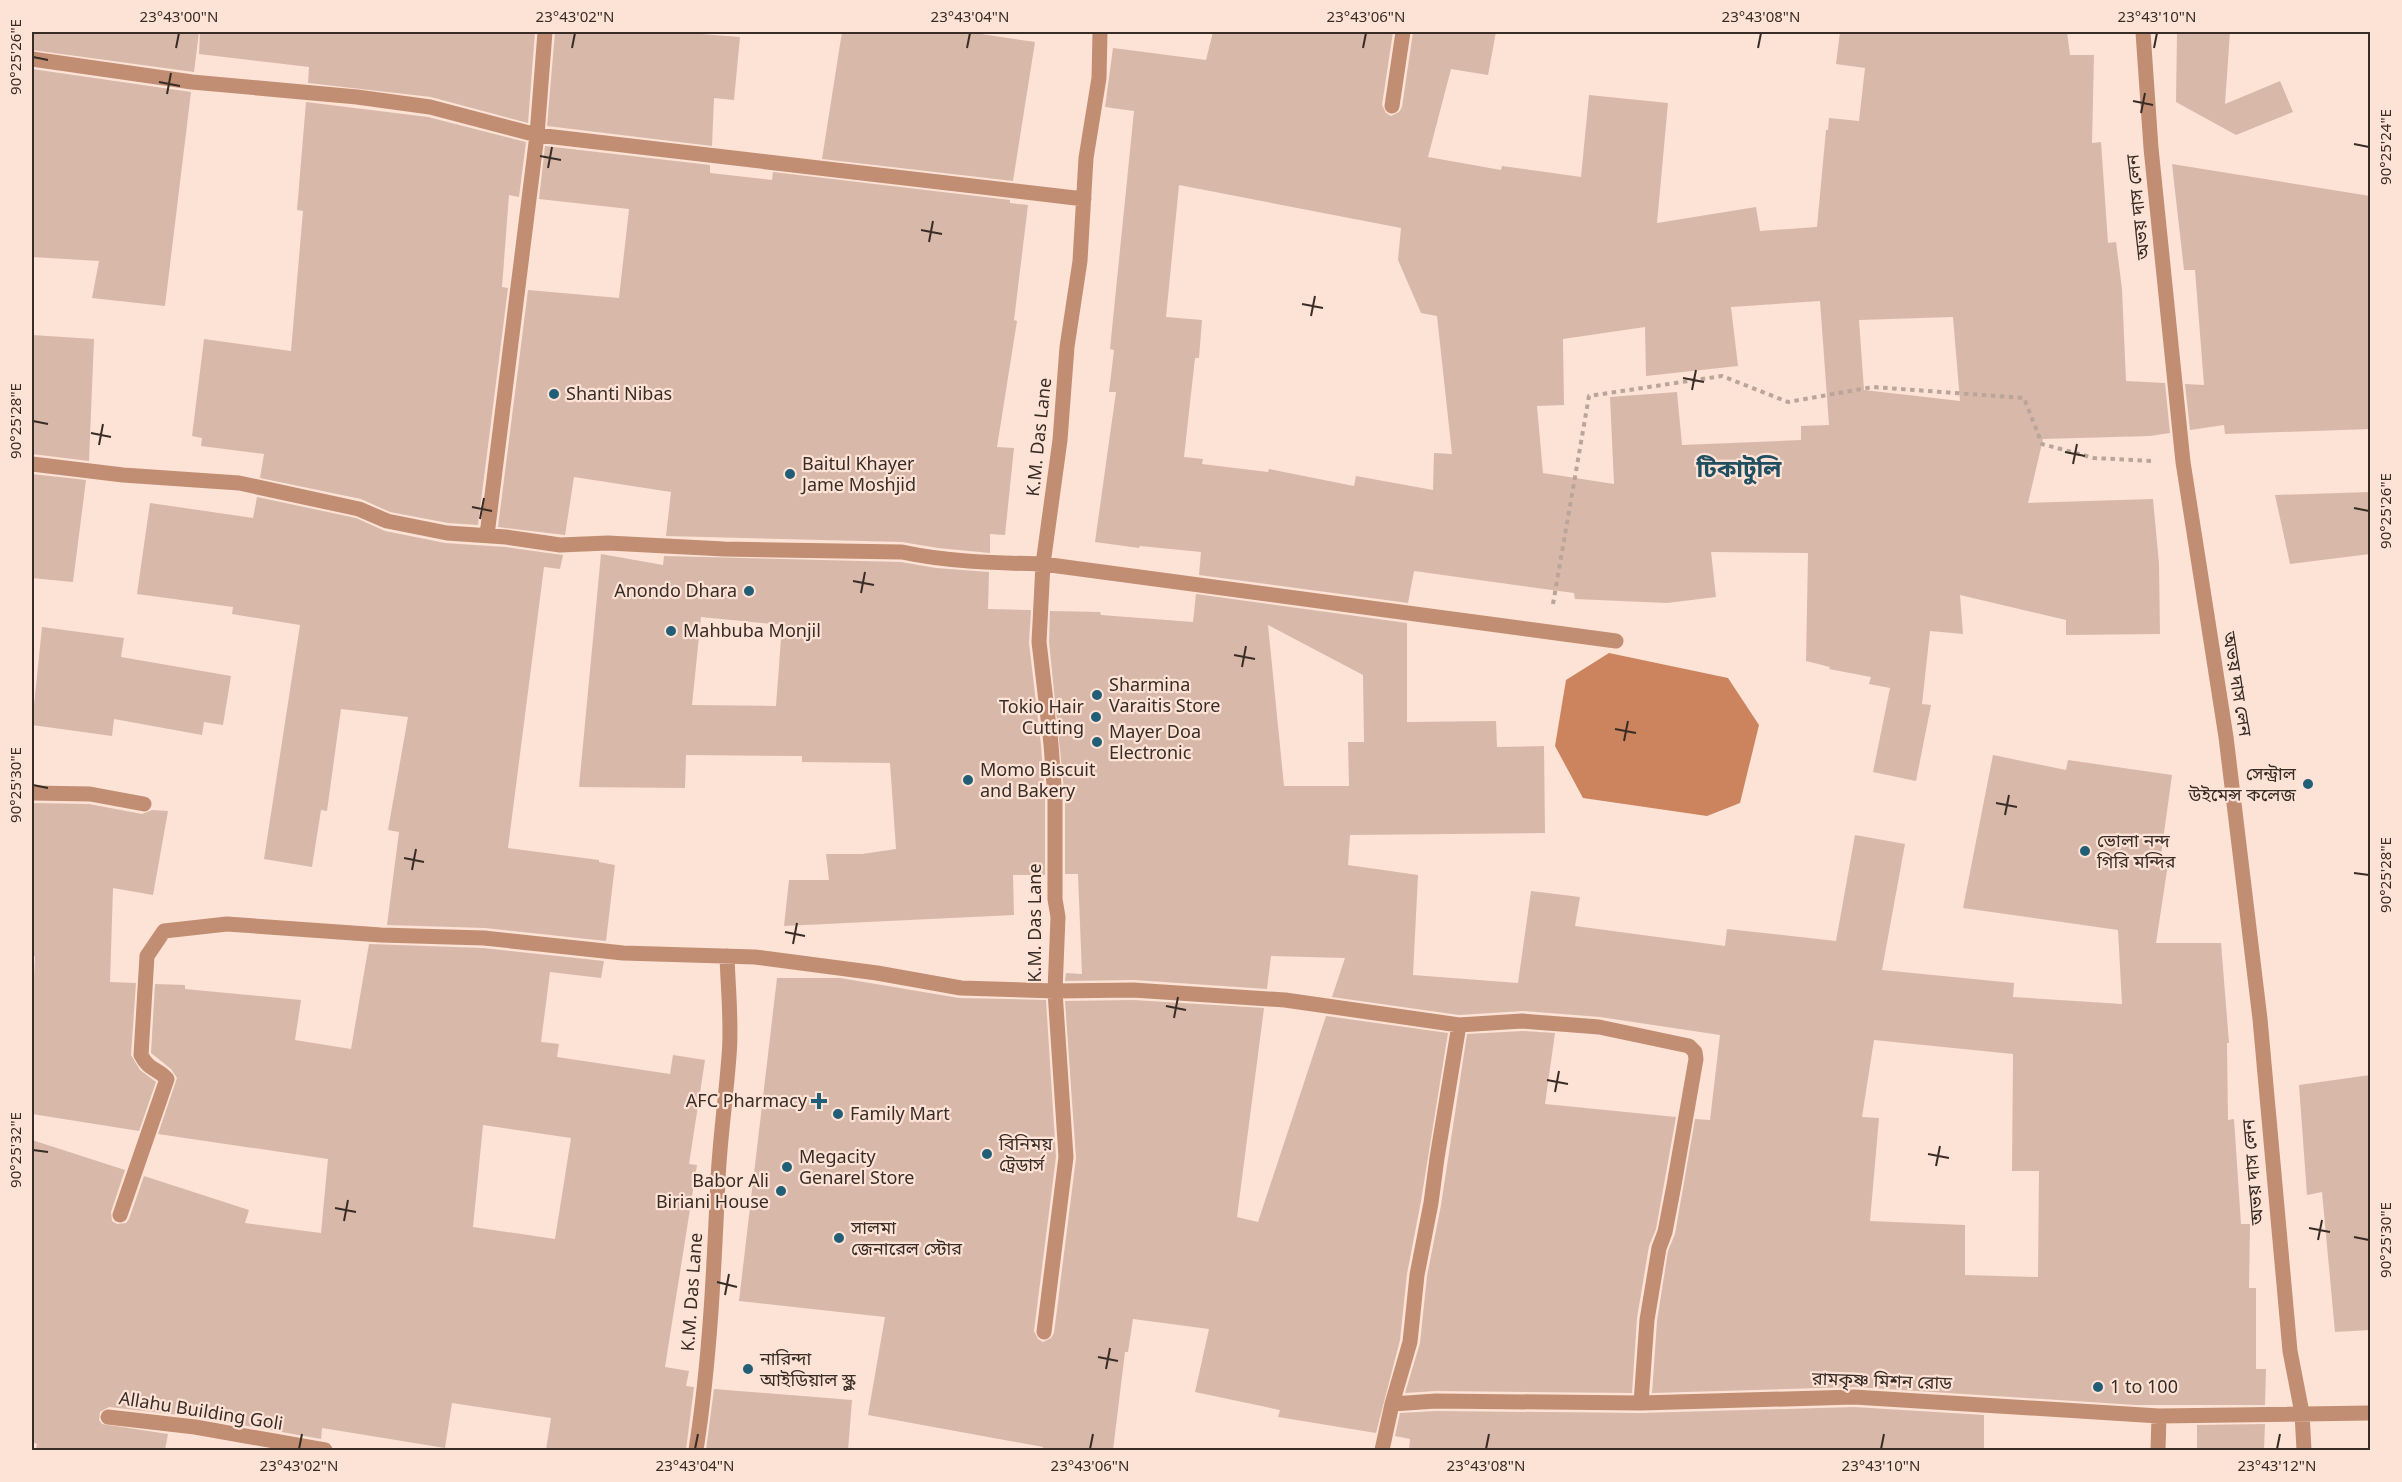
<svg xmlns="http://www.w3.org/2000/svg" width="2402" height="1482" font-family="'Noto Sans','Noto Sans Bengali',sans-serif">
	<style>
		.water { fill: #cc845e }
		.building { fill: #d8b8a9; fill-rule: evenodd }
		.lines { fill: none; stroke-linecap: round; stroke-linejoin: round }
		.path { stroke: #baa59a; stroke-width: 4; stroke-dasharray: 4.5 4.5; stroke-linecap: butt }
		.minor { stroke: #c28e73; stroke-width: 15 }
		.ticks { fill: none; stroke: #382c26; stroke-width: 2 }
		.poi-dot { fill: #225f76; stroke: #fde3d6; stroke-width: 2 }
		.labels { text-anchor: middle; stroke-width: 4.5; stroke-linejoin: round; paint-order: stroke }
		.street-label { font-size: 18px; fill: #382c26; stroke: #fde3d6 }
		.poi-label { font-size: 18px; fill: #382c26; stroke: #fde3d6; text-anchor: start }
		.district-label { font-size: 24px; font-weight: bold; fill: #204f62; stroke: #fde3d6 }
		.neatline { fill: none; stroke: #382c26; stroke-width: 2 }
		.ticks-label { font-size: 15px; text-anchor: middle; fill: #382c26 }
	</style>
	<rect width="100%" height="100%" fill="#fde3d6"/>
	<path class="water" d="M1609,653L1728,678L1759,725L1740,803L1707,816L1583,798L1555,746L1566,680Z"/>
	<path class="building" d="M32,32H199L194,72L32,50Z
		M200,32H535L528,123L431,97L308,83L309,67L199,54Z
		M555,32H675L740,37L734,100L714,98L712,146L547,126Z
		M842,32H968L1035,42L1013,181L822,159Z
		M1213,32H1393L1382,105L1386,113L1391,116L1399,112L1402,107L1413,32H1496L1488,75L1451,69L1428,157L1501,170L1502,166L1581,177L1589,95L1668,103L1657,223L1756,207L1760,231L1817,227L1826,130H1828L1829,118L1859,121L1865,68L1836,64L1840,32H2067L2070,55H2094L2092,143L2101,142L2108,243L2116,242L2122,289L2126,381L2165,383L2170,433L2150,436L2043,439L2028,503L2153,499L2159,564L2160,634L2066,635V620L1960,595L1963,634L1930,631L1922,704L1931,705L1916,781L1873,772L1890,688L1869,684L1871,677L1829,669L1830,667L1806,661L1808,553L1711,552L1716,597L1667,603L1575,599L1574,593L1414,571L1408,603L1199,575L1201,552L1140,546L1139,548L1095,542L1116,392H1109L1114,350L1110,349L1134,111L1105,107L1113,48L1206,60ZM1179,185L1401,228L1398,260L1421,313L1437,316L1452,454L1434,453L1433,490L1356,476L1354,486L1269,469L1268,472L1202,464L1203,459L1184,457L1195,358H1199L1202,320L1166,317ZM1820,301L1829,425L1801,426V440L1682,445L1677,392L1610,397L1614,484L1543,473L1537,406L1564,405L1563,339L1645,327L1646,376L1738,366L1731,307ZM1953,317L1960,401L1864,390L1859,320Z
		M2177,32H2230L2225,104L2280,81L2293,112L2236,135L2176,102Z
		M32,69L191,92L165,306L92,298L99,261L32,257Z
		M306,102L428,117L526,142L519,197L509,195L502,287L508,288L478,525L448,523L390,512L361,499L260,478L264,454L201,446L202,438L192,436L204,339L291,351L303,211L297,210Z
		M545,146L710,165V173L772,180L773,172L1010,200V203L1028,205L1014,320L1017,321L997,447L1014,448L1005,535L990,534V553L938,548L902,542L666,536L671,492L574,477L565,535L498,527L528,290L619,298L629,209L539,199Z
		M2172,164L2370,196V429L2225,434L2224,425L2190,430L2185,384L2204,385L2195,270H2184Z
		M32,335L94,339L89,461L32,454Z
		M32,474L86,480L73,582L32,578Z
		M2370,492V554L2290,564L2275,495Z
		M257,497L356,518L385,531L445,543L505,547L563,555L560,569L544,567L508,848L599,860V862L615,865L606,941L485,928L387,925L399,832L388,830L408,717L341,709L327,811L321,810L312,867L264,859L300,625L232,614L233,607L137,594L150,503L253,518Z
		M601,554L663,565L664,556L901,562L936,568L989,572L988,609L1031,610L1029,643L1041,745L1045,800V875H1013L1014,915L784,926L789,880H829L826,854H862L896,849L890,763L802,762V756L686,755L685,788L579,787ZM701,617L782,625L776,706L692,705Z
		M1196,594L1407,623V722L1496,721L1497,747L1544,746L1545,833L1350,835L1348,865L1418,875L1413,975L1518,983L1531,891L1580,897L1575,926L1725,946L1727,929L1836,941L1855,835L1905,844L1882,970L2014,983L2013,997L2122,1004L2118,930L1963,908L1993,755L2066,770L2068,760L2172,775L2160,862L2168,864L2156,943H2221L2229,1043H2227L2228,1120L2234,1119L2241,1224H2250L2249,1288H2256V1369H2266L2265,1405H2136L1855,1387L1652,1393L1657,1321L1668,1251L1675,1234L1695,1119L1710,1120L1720,1035L1600,1017L1523,1011L1459,1015L1332,997L1345,958L1271,956L1267,989L1134,980L1065,981L1066,973L1082,974L1078,874H1065V799L1049,642L1050,611L1100,612L1101,615L1193,622ZM1268,625L1363,675L1364,742H1348L1349,786H1284ZM1874,1040L2013,1054L2012,1171H2039L2038,1277L1965,1275V1225L1870,1221L1879,1118L1862,1117Z
		M42,627L124,638L121,657L231,676L223,725L204,722L202,735L114,719L112,736L32,725Z
		M32,803L89,804L142,814L152,810L168,811L153,895L113,888L110,982L136,983L131,1055L140,1070L156,1082L139,1131L32,1114V1016L35,957L32,954Z
		M369,944L483,948L604,961L601,978L550,972L541,1042L559,1044L557,1057L670,1074L673,1055L705,1060L689,1164L697,1165L665,1367L689,1371L686,1386L694,1387L686,1450H546L551,1418L452,1403L445,1448L322,1428L321,1439L197,1417L109,1407L100,1412L99,1420L102,1424L168,1434L165,1450H36L37,1444L32,1442V1140L125,1170L111,1212L112,1221L117,1224L126,1223L129,1219L144,1176L249,1210L245,1223L321,1233L328,1159L158,1134L177,1078L171,1069L151,1053L155,984L185,985V989L301,1000L295,1040L351,1049ZM483,1125L571,1138L555,1239L473,1227Z
		M777,978H840L959,998L1046,1000L1056,1157L1034,1331L1038,1339L1043,1342L1051,1338L1054,1333L1076,1158L1065,1001L1133,1000L1264,1008L1237,1217L1258,1222L1326,1016L1448,1033L1421,1201L1407,1274L1400,1340L1376,1433L1278,1417L1280,1410L1195,1392L1209,1329L1133,1319L1128,1352H1125L1113,1450H1043V1447L868,1415L885,1317L739,1301Z
		M1522,1031L1555,1033L1545,1104L1676,1117L1656,1229L1649,1246L1637,1318L1632,1393L1436,1391L1405,1393L1420,1343L1427,1276L1441,1205L1467,1034Z
		M2370,1075V1330L2335,1332L2322,1192L2307,1195L2299,1085Z
		M714,1389L852,1400L848,1450H706Z
		M1854,1407L1984,1415V1450H1409L1410,1439L1395,1436L1400,1413L1436,1411L1641,1413Z
		M2265,1424L2264,1450H2197V1425Z"/>
	<g class="lines">
		<path class="path" d="M1553,604L1589,396L1722,376L1788,402L1873,387L2024,398L2042,444L2094,458L2153,461"/>
		<path class="minor" d="M2143,32L2151,148L2183,462L2226,737L2260,1019L2290,1351L2302,1413L2304,1450
			M32,59L192,82L357,97L430,107L537,135L1084,199
			M1392,106L1403,32
			M32,464L123,475L239,483L359,509L387,521L447,533L506,537L560,545L608,543L724,549L902,552C948,562 996,563 1043,564L1616,641
			M487,535L537,135L545,32
			M32,793L90,794L144,804
			M1459,1025L1522,1021L1599,1027L1689,1046L1695,1052L1696,1059L1674,1185L1665,1232L1659,1248L1647,1320L1641,1403
			M120,1215L167,1079C158,1068 149,1071 141,1055L147,956L164,931L227,924L381,935L484,938L623,953L755,957L877,973L961,988L1055,991L1133,990L1285,1000L1459,1025L1437,1158L1431,1203L1417,1275L1410,1342L1392,1404L1382,1450
			M1044,1332L1066,1157L1055,991L1058,917L1055,899V800L1051,744L1039,642L1043,564L1060,440L1067,347L1080,261L1086,158L1099,78L1100,32
			M1392,1404L1436,1401L1641,1403L1854,1397L2159,1416L2370,1413
			M108,1417L195,1427L325,1450
			M696,1450C710,1360 714,1269 718,1179C720,1138 726,1097 729,1056C732,1024 728,989 727,956
			M2158,1450L2159,1416"/>
	</g>
	<path class="ticks" d="M176,48L179,33M572,48L575,33M967,48L970,33M1363,48L1366,33M1758,48L1761,33M2154,48L2157,33M33,57L48,60M159,82L180,86M167,94L171,73M2133,101L2153,105M2141,113L2145,93M2354,144L2369,147M540,156L561,160M548,168L552,147M921,230L942,234M929,242L933,221M1302,304L1323,308M1311,316L1315,296M1683,378L1704,382M1692,390L1696,370M33,421L48,424M91,433L111,437M99,445L103,424M2065,452L2085,456M2073,464L2077,444M472,507L492,511M2354,508L2369,511M480,519L484,498M853,581L874,585M861,593L865,572M1234,655L1255,659M1242,667L1246,646M1615,729L1636,733M1624,741L1628,721M33,785L48,788M1996,803L2017,807M2005,815L2009,795M404,858L424,862M412,870L416,849M2354,873L2369,875M785,932L805,936M793,944L797,923M1166,1006L1186,1010M1174,1018L1178,997M1547,1080L1568,1084M1555,1092L1559,1071M33,1150L48,1152M1928,1154L1949,1158M1936,1166L1940,1146M335,1208L356,1212M344,1221L348,1200M2309,1228L2330,1232M2354,1237L2369,1240M2318,1240L2322,1220M717,1282L737,1287M725,1295L729,1274M1098,1357L1118,1361M1106,1369L1110,1348M299,1449L302,1434M695,1449L698,1434M1090,1449L1093,1434M1486,1449L1489,1434M1881,1449L1884,1434M2277,1449L2280,1434"/>
	<g class="poi-dot">
		<circle cx="554" cy="394" r="6"/>
		<circle cx="790" cy="474" r="6"/>
		<circle cx="749" cy="591" r="6"/>
		<circle cx="671" cy="631" r="6"/>
		<circle cx="1097" cy="695" r="6"/>
		<circle cx="1096" cy="717" r="6"/>
		<circle cx="1097" cy="742" r="6"/>
		<circle cx="968" cy="780" r="6"/>
		<circle cx="2308" cy="784" r="6"/>
		<circle cx="2085" cy="851" r="6"/>
		<path d="M816 1092h6v6h6v6h-6v6h-6v-6h-6v-6h6z"/>
		<circle cx="838" cy="1114" r="6"/>
		<circle cx="987" cy="1154" r="6"/>
		<circle cx="787" cy="1167" r="6"/>
		<circle cx="781" cy="1191" r="6"/>
		<circle cx="839" cy="1238" r="6"/>
		<circle cx="748" cy="1369" r="6"/>
		<circle cx="2098" cy="1387" r="6"/>
	</g>
	<g class="labels">
		<g class="street-label">
			<text transform="translate(2138 207) rotate(-96)" y="6">অভয় দাস লেন</text>
			<text transform="translate(1039 437) rotate(-84)" y="6">K.M. Das Lane</text>
			<text transform="translate(2237 684) rotate(81)" y="6">অভয় দাস লেন</text>
			<text transform="translate(1035 923) rotate(-90)" y="6">K.M. Das Lane</text>
			<text transform="translate(2253 1172) rotate(-95)" y="6">অভয় দাস লেন</text>
			<text transform="translate(692 1292) rotate(-86)" y="6">K.M. Das Lane</text>
			<text transform="translate(1882 1381) rotate(2)" y="6">রামকৃষ্ণ মিশন রোড</text>
			<text transform="translate(201 1411) rotate(9)" y="6">Allahu Building Goli</text>
		</g>
		<g class="poi-label">
			<text x="566" y="400">Shanti Nibas</text>
			<text x="802" y="470">Baitul Khayer<tspan x="802" dy="21">Jame Moshjid</tspan></text>
			<text x="737" y="597" text-anchor="end">Anondo Dhara</text>
			<text x="683" y="637">Mahbuba Monjil</text>
			<text x="1109" y="691">Sharmina<tspan x="1109" dy="21">Varaitis Store</tspan></text>
			<text x="1084" y="713" text-anchor="end">Tokio Hair<tspan x="1084" dy="21">Cutting</tspan></text>
			<text x="1109" y="738">Mayer Doa<tspan x="1109" dy="21">Electronic</tspan></text>
			<text x="980" y="776">Momo Biscuit<tspan x="980" dy="21">and Bakery</tspan></text>
			<text x="2296" y="780" text-anchor="end">সেন্ট্রাল<tspan x="2296" dy="21">উইমেন্স কলেজ</tspan></text>
			<text x="2097" y="847">ভোলা নন্দ<tspan x="2097" dy="21">গিরি মন্দির</tspan></text>
			<text x="807" y="1107" text-anchor="end">AFC Pharmacy</text>
			<text x="850" y="1120">Family Mart</text>
			<text x="999" y="1150">বিনিময়<tspan x="999" dy="21">ট্রেডার্স</tspan></text>
			<text x="799" y="1163">Megacity<tspan x="799" dy="21">Genarel Store</tspan></text>
			<text x="769" y="1187" text-anchor="end">Babor Ali<tspan x="769" dy="21">Biriani House</tspan></text>
			<text x="851" y="1234">সালমা<tspan x="851" dy="21">জেনারেল স্টোর</tspan></text>
			<text x="760" y="1365">নারিন্দা<tspan x="760" dy="21">আইডিয়াল স্কুল</tspan></text>
			<text x="2110" y="1393">1 to 100</text>
		</g>
		<g class="district-label">
			<text x="1739" y="477">টিকাটুলি</text>
		</g>
	</g>
	<rect width="2402" height="1482" fill="none" stroke="#fde3d6" stroke-width="66"/>
	<rect x="33" y="33" width="2336" height="1416" class="neatline"/>
	<g class="ticks-label">
		<text x="179" y="22">23°43'00"N</text>
		<text x="575" y="22">23°43'02"N</text>
		<text x="970" y="22">23°43'04"N</text>
		<text x="1366" y="22">23°43'06"N</text>
		<text x="1761" y="22">23°43'08"N</text>
		<text x="2157" y="22">23°43'10"N</text>
		<text transform="translate(16 57) rotate(-90)" y="5">90°25'26"E</text>
		<text transform="translate(2386 147) rotate(-90)" y="5">90°25'24"E</text>
		<text transform="translate(16 421) rotate(-90)" y="5">90°25'28"E</text>
		<text transform="translate(2386 511) rotate(-90)" y="5">90°25'26"E</text>
		<text transform="translate(16 785) rotate(-90)" y="5">90°25'30"E</text>
		<text transform="translate(2386 875) rotate(-90)" y="5">90°25'28"E</text>
		<text transform="translate(16 1150) rotate(-90)" y="5">90°25'32"E</text>
		<text transform="translate(2386 1240) rotate(-90)" y="5">90°25'30"E</text>
		<text x="299" y="1471">23°43'02"N</text>
		<text x="695" y="1471">23°43'04"N</text>
		<text x="1090" y="1471">23°43'06"N</text>
		<text x="1486" y="1471">23°43'08"N</text>
		<text x="1881" y="1471">23°43'10"N</text>
		<text x="2277" y="1471">23°43'12"N</text>
	</g>
</svg>
